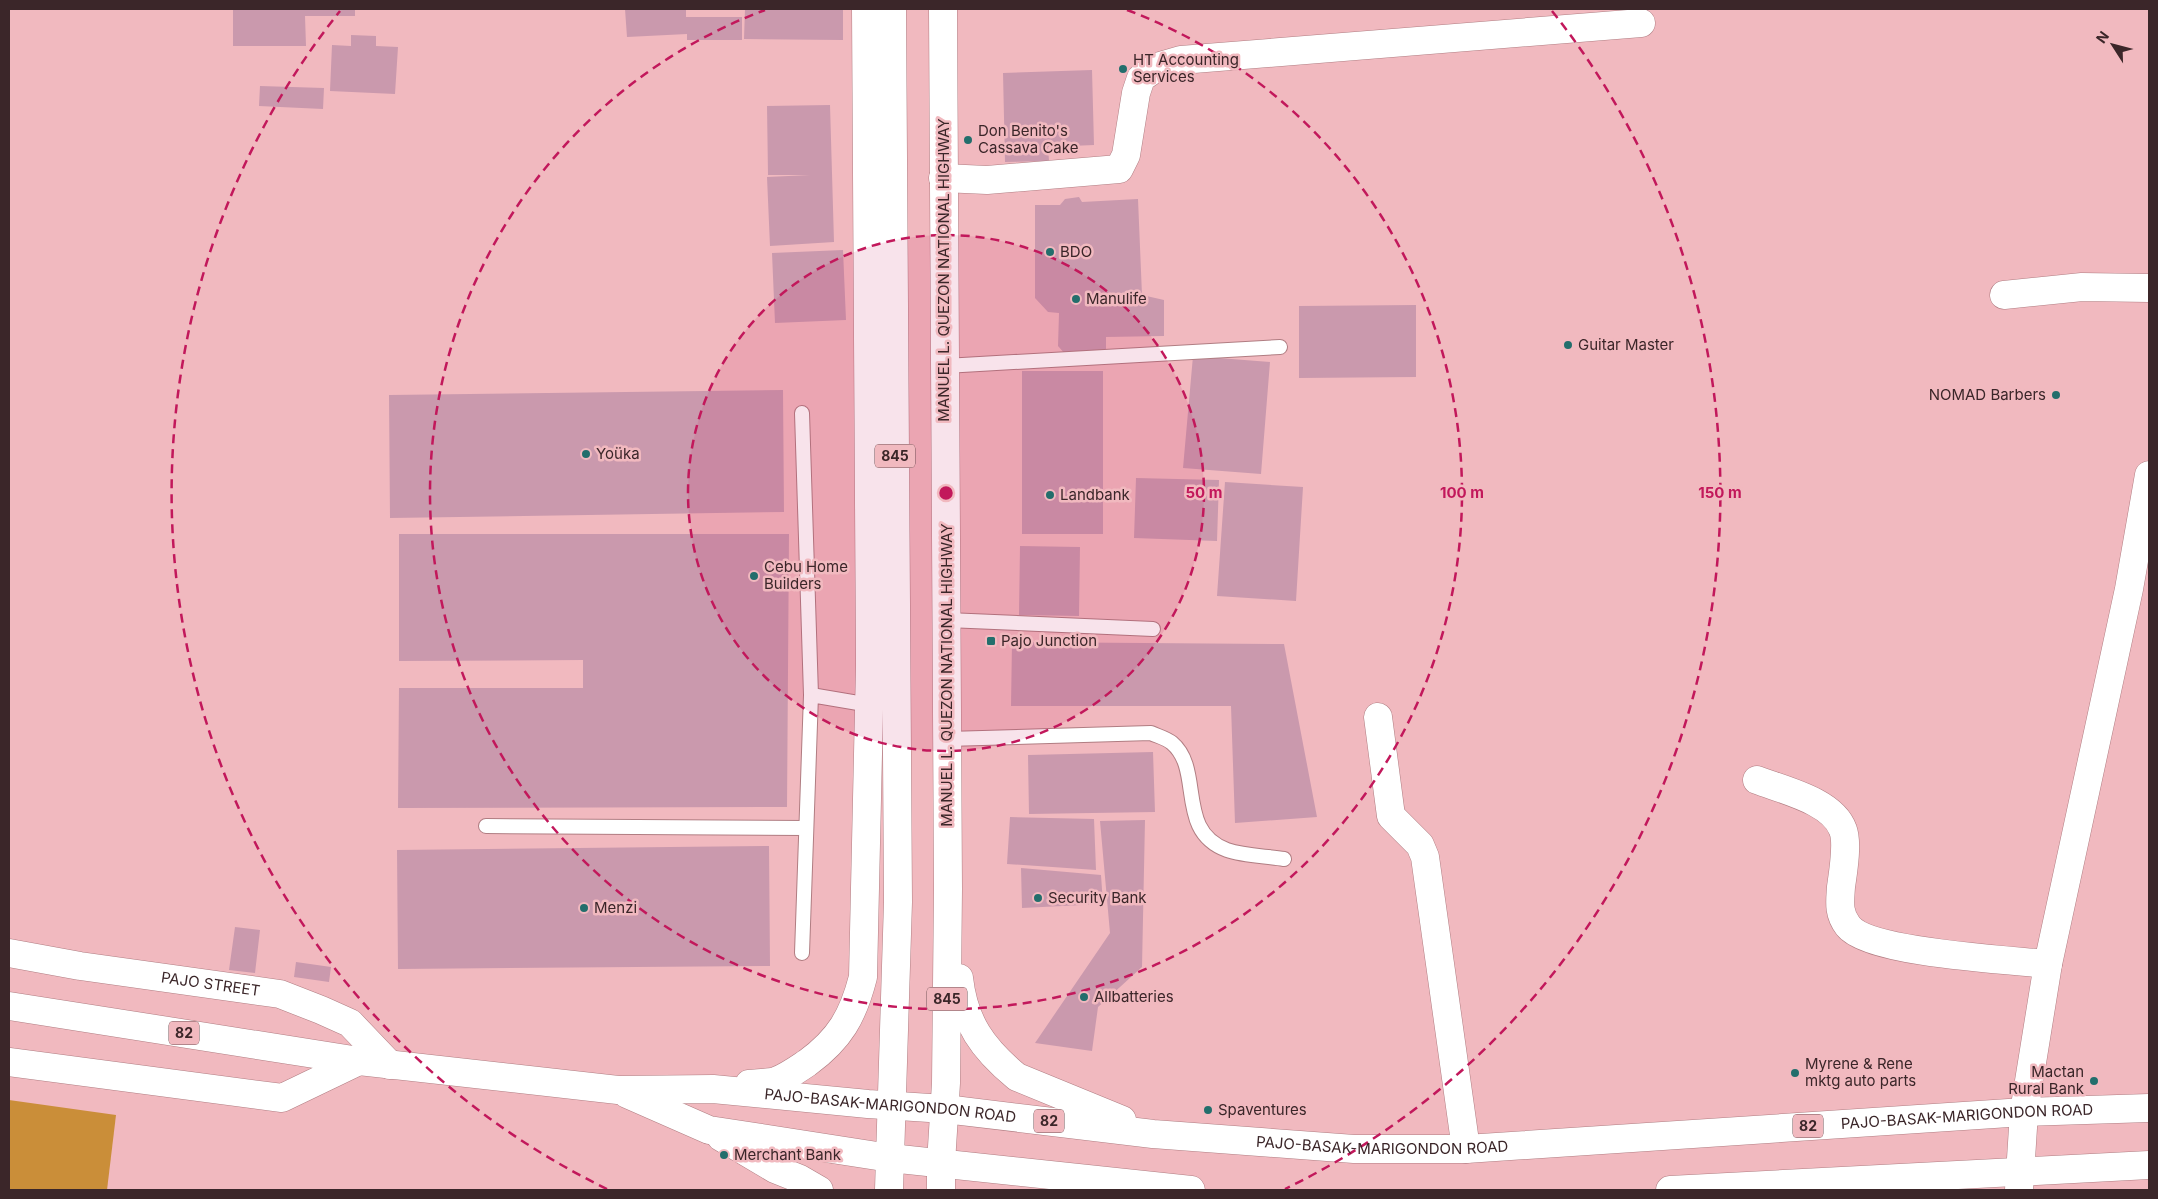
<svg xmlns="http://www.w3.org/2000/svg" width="2158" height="1199" font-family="Inter,sans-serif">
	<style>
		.green { fill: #ca8e39 }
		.building { fill: #ca99ad }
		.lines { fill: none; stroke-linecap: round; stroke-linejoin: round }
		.service-casing { stroke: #b07d82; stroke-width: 16 }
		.minor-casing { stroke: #b07d82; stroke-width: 29 }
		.primary-casing { stroke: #b07d82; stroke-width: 29 }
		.service { stroke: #fff; stroke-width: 14 }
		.minor { stroke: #fff; stroke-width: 28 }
		.primary { stroke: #fff; stroke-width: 28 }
		.ring { fill: none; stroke: #c2185b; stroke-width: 2.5; stroke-dasharray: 9 6 }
		.poi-dot { fill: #236e6c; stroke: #f1b9bf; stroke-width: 2 }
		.labels { text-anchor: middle; stroke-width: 5; stroke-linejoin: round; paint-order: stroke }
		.shield { fill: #f1b9bf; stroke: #725256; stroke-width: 1 }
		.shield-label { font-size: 14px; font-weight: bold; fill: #3b2629 }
		.poi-label { font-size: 15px; fill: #3b2629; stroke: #f1b9bf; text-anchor: start }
		.street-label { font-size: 15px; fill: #3b2629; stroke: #f1b9bf }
		.centre { fill: #c2185b; stroke: #f1b9bf; stroke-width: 2.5 }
		.ring-label { font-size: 15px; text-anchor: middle; font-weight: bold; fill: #c2185b; stroke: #f1b9bf; stroke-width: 5; stroke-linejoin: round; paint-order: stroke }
	</style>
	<rect width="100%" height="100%" fill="#f1b9bf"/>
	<path class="green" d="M9,1100L116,1115L107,1190H9Z"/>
	<path class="building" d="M233,9H355V16H305L306,46H233Z
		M625,9H686V17H742V40H687V34L627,37Z
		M745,9H843V40L744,39Z
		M351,35L376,36V46L398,47L395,94L330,91L332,45L351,46Z
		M1092,70L1094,145L1048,147L1049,161L1005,162L1003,73Z
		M260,86L324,88L323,109L259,106Z
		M830,105L834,242L770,246L767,177L810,175H768L767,106Z
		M1079,197L1082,202L1138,199L1142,295L1164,300V336L1106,337V353L1065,354L1058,346L1059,313L1048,312L1035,298V205H1060L1065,199Z
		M843,250L846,320L775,323L772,253Z
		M1416,305V377L1299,378V306Z
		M1193,356L1270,362L1261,474L1183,468Z
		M1022,371H1103V534H1022Z
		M783,390L784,512L390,518L389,395Z
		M1136,478L1219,480L1217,541L1134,538Z
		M1225,482L1303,487L1296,601L1217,596Z
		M399,534H789L787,807L398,808L399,688H583V660L399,661Z
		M1020,546L1080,547L1079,616L1019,615Z
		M1012,642L1284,644L1317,817L1235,823L1231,706H1011Z
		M1153,752L1155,812L1029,814L1028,755Z
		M1010,817L1094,819L1096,870L1007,864Z
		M1145,820L1142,967L1098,1007L1092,1051L1035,1043L1110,933L1100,821Z
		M769,846L770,966L398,969L397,850Z
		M1021,868L1101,875L1103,904L1022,908Z
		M235,927L260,930L255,973L229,970Z
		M296,962L331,967L329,982L294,977Z"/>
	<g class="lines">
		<g class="service-casing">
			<path id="service" d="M945,366L1280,347
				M947,620L1153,629
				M811,695L870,705
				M947,739L1151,733C1157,736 1166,738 1172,743C1204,770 1175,831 1227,850C1244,856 1266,856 1284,859
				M486,826L806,828
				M802,953L811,695L802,413"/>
		</g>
		<g class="minor-casing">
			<g id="minor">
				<path d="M943,178L987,180L1119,169L1126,155L1136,93L1141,78L1157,67L1181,60L1641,23"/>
				<path d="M2004,295L2082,287L2149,288"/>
				<path d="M1378,717L1391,816L1420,845L1425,857L1466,1149"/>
				<path d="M1757,780C1783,790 1833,801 1843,830C1848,843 1843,873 1841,887C1840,902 1838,913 1848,926C1869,953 2010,960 2048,964"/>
				<path id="s1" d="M9,953L80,966L280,994L321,1010L350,1023L390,1065"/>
				<path d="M9,1062L282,1098L359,1061"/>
				<path d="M2019,1190L2024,1112L2048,964L2129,589L2149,475"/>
			</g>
		</g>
		<g class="primary-casing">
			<g id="primary">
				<path d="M959,978C964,1023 983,1049 1017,1077L1122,1120"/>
				<path id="s2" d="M9,1006L359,1061L618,1090L713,1089L868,1104L945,1109L1153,1134L1354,1149H1466L2024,1112L2149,1108"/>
				<path d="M749,1084C758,1083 768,1083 776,1081C787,1077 798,1069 807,1063C840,1039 853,1016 863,977L870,665L866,9"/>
				<path d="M627,1094L709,1130L890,1158L1191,1190"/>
				<path d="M721,1137L775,1169L800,1179L819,1190"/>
				<path d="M889,1190L898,902L892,9"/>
				<path d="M941,1190V1163L946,1083L948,889L943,9"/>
				<path d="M1670,1190L2149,1165"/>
			</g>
		</g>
		<use href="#service" class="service"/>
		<use href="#minor" class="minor"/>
		<use href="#primary" class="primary"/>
	</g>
	<circle cx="946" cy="493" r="258" fill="#c2185b" fill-opacity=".12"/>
	<g class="ring">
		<circle cx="946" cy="493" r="258"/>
		<path d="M1127 10A516 516 0 1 1 765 10"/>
		<path d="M607 1189A774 774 0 0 1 340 11M1552 11A774 774 0 0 1 1285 1189"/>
	</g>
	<g class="poi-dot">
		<circle cx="1123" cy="69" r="5"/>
		<circle cx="968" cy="140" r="5"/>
		<circle cx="1050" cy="252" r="5"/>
		<circle cx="1076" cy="299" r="5"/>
		<circle cx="1568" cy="345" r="5"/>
		<circle cx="2056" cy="395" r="5"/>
		<circle cx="586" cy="454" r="5"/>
		<circle cx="1050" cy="495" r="5"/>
		<circle cx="754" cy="576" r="5"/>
		<rect x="986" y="636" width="10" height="10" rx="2.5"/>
		<circle cx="1038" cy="898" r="5"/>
		<circle cx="584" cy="908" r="5"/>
		<circle cx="1084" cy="997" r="5"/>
		<circle cx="1795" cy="1073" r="5"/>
		<circle cx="2094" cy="1081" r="5"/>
		<circle cx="1208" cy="1110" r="5"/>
		<circle cx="724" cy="1155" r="5"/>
	</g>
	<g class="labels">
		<g class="shield">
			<rect x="875" y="444.5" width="40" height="23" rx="4"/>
			<rect x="927" y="987.5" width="40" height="23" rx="4"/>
			<rect x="169" y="1021.5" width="30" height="23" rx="4"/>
			<rect x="1034" y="1109.5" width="30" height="23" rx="4"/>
			<rect x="1793" y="1114.5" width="30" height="23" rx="4"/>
		</g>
		<g class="shield-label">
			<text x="895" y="461">845</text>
			<text x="947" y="1004">845</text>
			<text x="184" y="1038">82</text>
			<text x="1049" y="1126">82</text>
			<text x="1808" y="1131">82</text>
		</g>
		<g class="poi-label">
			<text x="1133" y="65">HT Accounting<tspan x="1133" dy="17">Services</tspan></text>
			<text x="978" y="136">Don Benito's<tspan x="978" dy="17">Cassava Cake</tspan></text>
			<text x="1060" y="257">BDO</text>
			<text x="1086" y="304">Manulife</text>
			<text x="1578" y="350">Guitar Master</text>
			<text x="2046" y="400" text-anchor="end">NOMAD Barbers</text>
			<text x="596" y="459">Yoüka</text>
			<text x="1060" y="500">Landbank</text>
			<text x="764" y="572">Cebu Home<tspan x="764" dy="17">Builders</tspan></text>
			<text x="1001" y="646">Pajo Junction</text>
			<text x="1048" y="903">Security Bank</text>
			<text x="594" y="913">Menzi</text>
			<text x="1094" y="1002">Allbatteries</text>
			<text x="1805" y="1069">Myrene &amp; Rene<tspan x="1805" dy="17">mktg auto parts</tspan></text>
			<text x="2084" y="1077" text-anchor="end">Mactan<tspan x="2084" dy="17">Rural Bank</tspan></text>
			<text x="1218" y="1115">Spaventures</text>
			<text x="734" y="1160">Merchant Bank</text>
		</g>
		<g class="street-label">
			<text transform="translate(944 270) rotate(-90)" y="5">MANUEL L. QUEZON NATIONAL HIGHWAY</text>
			<text transform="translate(947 675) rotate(-90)" y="5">MANUEL L. QUEZON NATIONAL HIGHWAY</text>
			<text dy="5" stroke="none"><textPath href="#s1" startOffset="204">PAJO STREET</textPath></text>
			<text dy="5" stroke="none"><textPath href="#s2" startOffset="888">PAJO-BASAK-MARIGONDON ROAD</textPath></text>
			<text dy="5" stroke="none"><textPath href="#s2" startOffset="1968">PAJO-BASAK-MARIGONDON ROAD</textPath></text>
			<text dy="5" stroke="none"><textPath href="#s2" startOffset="1382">PAJO-BASAK-MARIGONDON ROAD</textPath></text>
		</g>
	</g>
	<circle cx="946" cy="493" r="8" class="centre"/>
	<g class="ring-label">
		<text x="1204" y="498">50 m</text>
		<text x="1462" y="498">100 m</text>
		<text x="1720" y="498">150 m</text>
	</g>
	<rect width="2158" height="1199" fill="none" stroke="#3b2629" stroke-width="20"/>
	<g transform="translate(2113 45) rotate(306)" stroke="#f1b9bf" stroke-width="4" paint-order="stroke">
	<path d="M0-4L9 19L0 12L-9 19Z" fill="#3b2629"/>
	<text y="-8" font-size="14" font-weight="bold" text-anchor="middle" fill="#3b2629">N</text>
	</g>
</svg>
